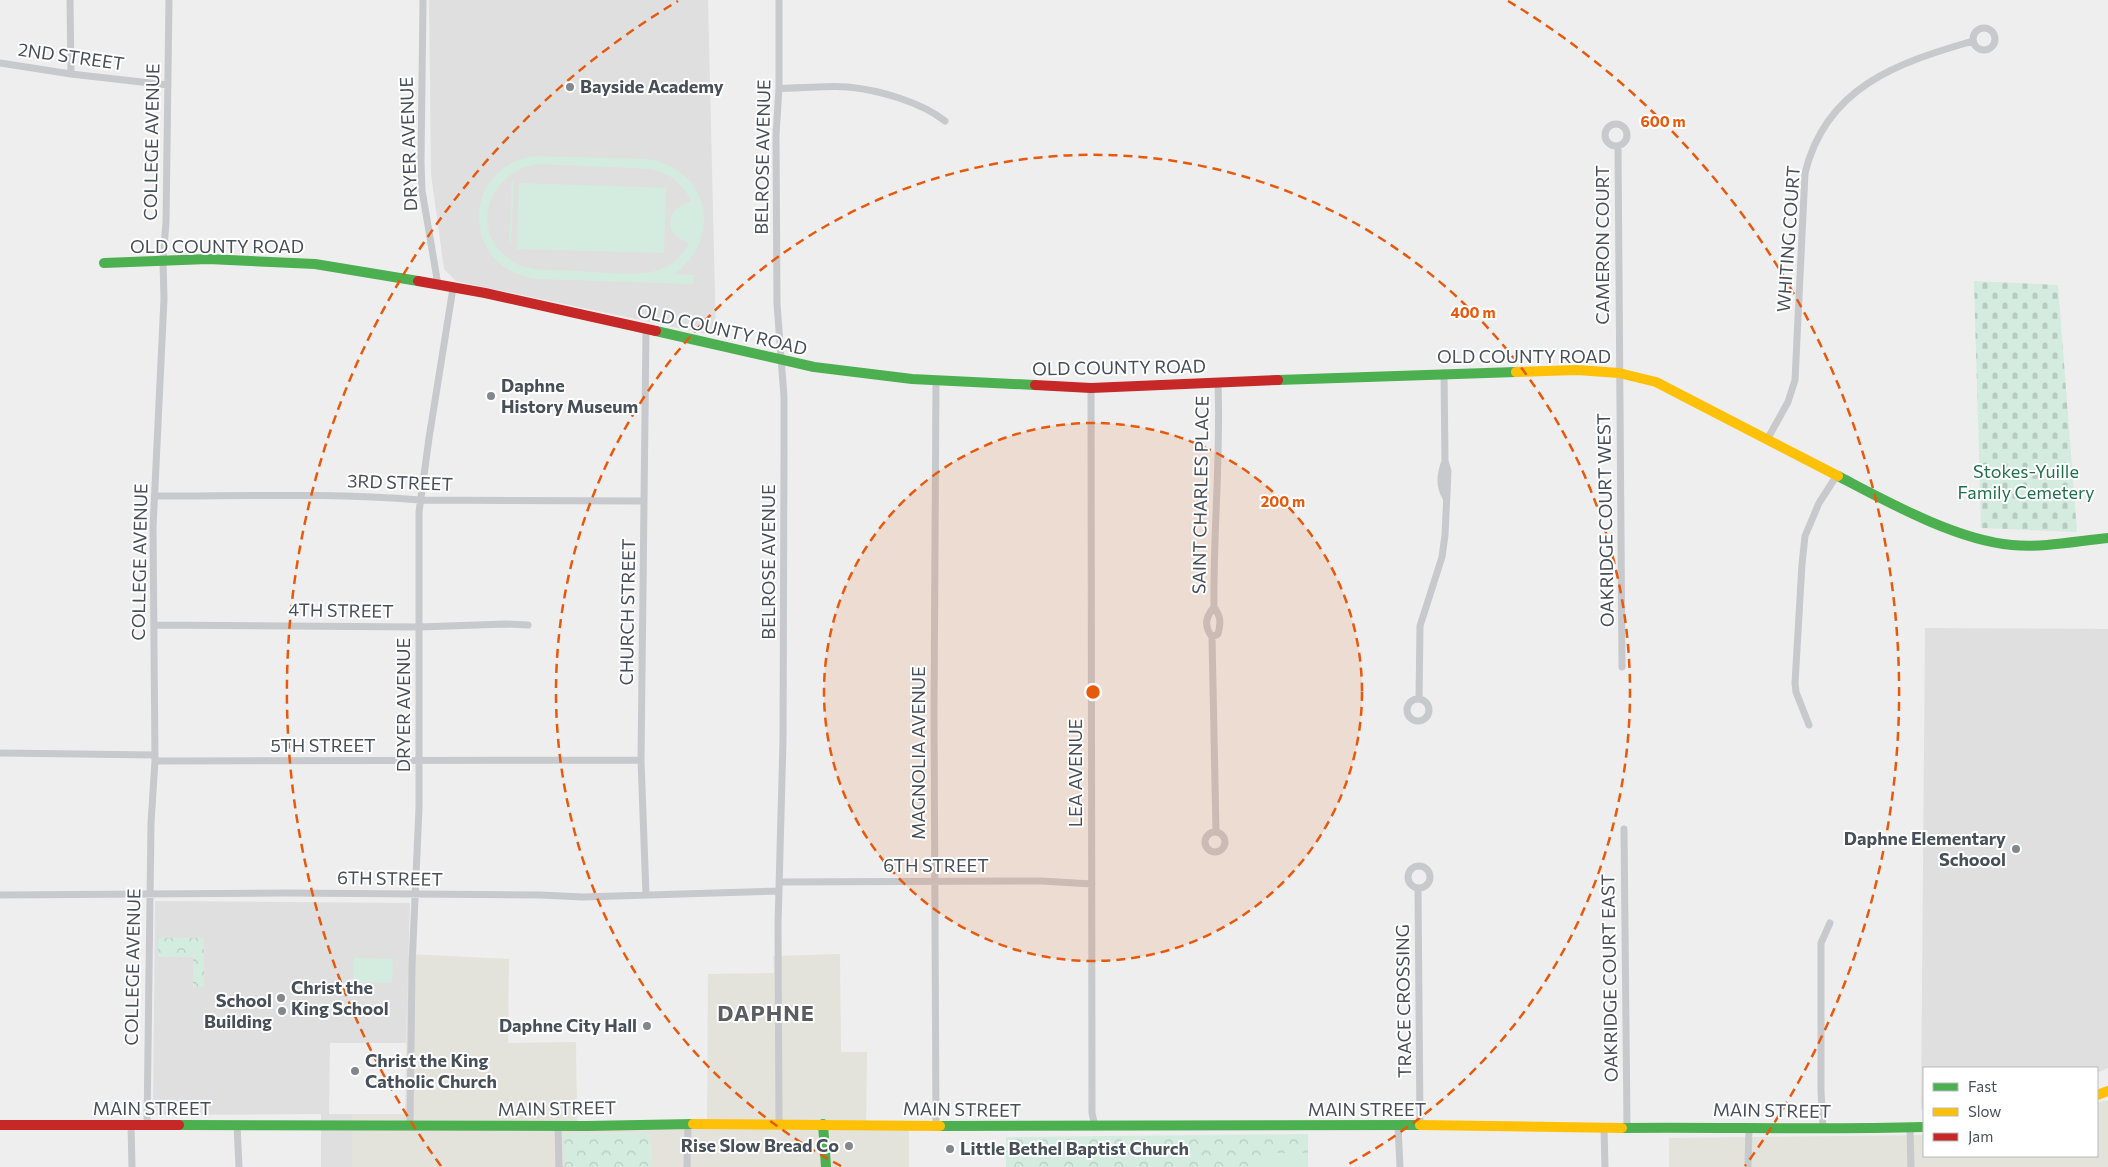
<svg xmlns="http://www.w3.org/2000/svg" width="2108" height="1167" font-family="Commissioner,sans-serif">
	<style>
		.commercial { fill: #e3e2db }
		.education { fill: #e0dfdf }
		.cemetery { fill: url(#cemetery-stones) }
		.park { fill: url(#park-crowns) }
		.garden { fill: #d4ebdf; fill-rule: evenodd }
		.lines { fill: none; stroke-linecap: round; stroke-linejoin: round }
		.street { stroke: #c8c9cc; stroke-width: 7 }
		.fast { stroke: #4caf50; stroke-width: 10 }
		.slow { stroke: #ffc107; stroke-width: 10 }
		.jam { stroke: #c62828; stroke-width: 10 }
		.ring { fill: none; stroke: #e8590c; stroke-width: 2.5; stroke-dasharray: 9 6 }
		.poi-dot { fill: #81878c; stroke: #fff; stroke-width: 2 }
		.labels { text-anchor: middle; stroke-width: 4; stroke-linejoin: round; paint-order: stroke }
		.street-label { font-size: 18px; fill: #474f58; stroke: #fff }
		.poi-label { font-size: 18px; font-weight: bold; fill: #474f58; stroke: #fff; text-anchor: start }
		.park-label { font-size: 18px; fill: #20714e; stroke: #fff }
		.district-label { font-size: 22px; font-weight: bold; letter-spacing: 1px; fill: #5a5d61; stroke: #fff }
		.centre { fill: #e8590c; stroke: #fff; stroke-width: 2.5 }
		.ring-label { font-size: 15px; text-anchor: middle; font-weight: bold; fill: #e8590c; stroke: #fff; stroke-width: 4; stroke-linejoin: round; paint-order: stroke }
	</style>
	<defs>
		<pattern id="cemetery-stones" width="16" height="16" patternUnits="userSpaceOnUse" patternTransform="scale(1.25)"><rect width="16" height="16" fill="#d4ebdf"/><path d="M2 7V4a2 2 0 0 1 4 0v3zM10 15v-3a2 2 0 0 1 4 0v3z" fill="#b7cbc1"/></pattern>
		<pattern id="park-crowns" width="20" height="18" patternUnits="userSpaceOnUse" patternTransform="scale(1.25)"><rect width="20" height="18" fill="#d4ebdf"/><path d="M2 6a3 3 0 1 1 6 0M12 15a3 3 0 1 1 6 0" fill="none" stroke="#b7cbc1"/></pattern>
	</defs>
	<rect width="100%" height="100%" fill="#eee"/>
	<path class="commercial" d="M408,954L509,959L508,1043L576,1042L577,1121L707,1120L708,974L774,973L773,956L840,954L841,1052H867L866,1130H909V1167H651L650,1133L565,1134V1167H352V1114H405Z
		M2108,1100V1167H1669V1138L1924,1135V1156H2097V1103Z"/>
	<path class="education" d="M429,0H708L716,336L456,281L444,269L431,174Z
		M1925,628L2108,629V1068L2097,1073V1068H1924V1109L1921,1110Z
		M155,901L410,903L406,1043H330L329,1114H352V1167H321V1114L153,1115Z"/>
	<path class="cemetery" d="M1974,281L2058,285L2077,532L1981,528Z"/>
	<path class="park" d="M158,938H204V987H193V957H158Z
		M650,1133L651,1167H565L564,1134Z
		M1308,1134V1167H1006V1137Z"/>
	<path class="garden" d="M533,156L645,159C708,166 725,237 674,274L694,275L693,284L538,279C462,271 458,170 533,156ZM542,164L652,169L668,175L675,180L687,193L691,202C664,208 663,235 689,243C682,256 672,266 658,270C638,277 598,272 575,271C560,270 544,271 530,268C522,267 515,264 509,259C466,228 491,167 542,164Z
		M512,181H514L511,242H509Z
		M519,183L666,188L664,253L517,249Z
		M354,958L393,959L392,983L353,982Z
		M1261,1153H1308V1167H1262Z"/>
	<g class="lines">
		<path class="street" d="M70,0L71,74
			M423,0L421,162L422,190L438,285
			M779,0V88L776,135L777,304L784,397V453L783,741L778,925L779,1124
			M1973 39a11 11 0 1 1 22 0a11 11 0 1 1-22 0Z
			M0,63L71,74L168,85
			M779,88C802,89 826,85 848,87C879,90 921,102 945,121
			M1605 135a11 11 0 1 1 22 0a11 11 0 1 1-22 0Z
			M1618,146L1622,667
			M646,330L641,760L646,895
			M1091,388L1092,1113L1095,1127
			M1768,438L1788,402L1795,380L1805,173C1826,87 1897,63 1973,41
			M1445,461C1440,475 1439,486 1446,498
			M155,496C243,496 332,493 420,500L644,501
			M154,625L419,627L506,624L528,625
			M1212,637L1218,634C1221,622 1221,617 1214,607
			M1407 710a11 11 0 1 1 22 0a11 11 0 1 1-22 0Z
			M1419,699L1420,626L1442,557L1445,535L1448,471L1445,461L1444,373
			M1809,725L1796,692L1795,683L1802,564L1805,536L1819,503L1837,475
			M0,753L155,755
			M155,761L641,760
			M1624,829L1627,1126
			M1205 842a10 10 0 1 1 20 0a10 10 0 1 1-20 0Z
			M1216,832L1212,637C1204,626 1205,618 1214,607C1213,532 1221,458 1218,383
			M1408 877a11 11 0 1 1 22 0a11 11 0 1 1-22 0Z
			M780,882L1041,881L1092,884
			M1418,888L1420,1125
			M0,895L287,893L540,895L583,897L779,891
			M147,1124L151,823L155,761L153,528L164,299L163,260L166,222L169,0
			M410,1124L412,966L419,808V512L429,438L453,288
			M237,1125L239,1167
			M558,1125L559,1167
			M131,1126L132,1167
			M936,1126L934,713L936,381
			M1398,1126L1400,1167
			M1604,1128L1605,1167
			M1823,1128L1821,1091V943L1830,923
			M1910,1128L1911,1167
			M687,1167L688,1124
			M1748,1167L1749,1127"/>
		<path class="fast" d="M104,263L208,259L315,264L418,281
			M656,331L814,367L912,379L1035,385
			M1278,380L1516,372
			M1838,476C1888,502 1956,540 2012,545C2043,548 2077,541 2108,538
			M823,1124L826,1167
			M179,1125L587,1126L693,1124
			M940,1126L1420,1125
			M1622,1128C1723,1127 1823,1130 1924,1127"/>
		<path class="slow" d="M1516,372L1577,370L1619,373L1656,382L1838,476
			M2097,1095L2108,1091
			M693,1124L940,1126
			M1420,1125L1622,1128"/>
		<path class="jam" d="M418,281L485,293L656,331
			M1035,385L1091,388L1278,380
			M0,1125H179"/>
	</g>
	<circle cx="1093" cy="692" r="269" fill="#e8590c" fill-opacity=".12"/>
	<g class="ring">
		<circle cx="1093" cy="692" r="269"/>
		<path d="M841 1166A537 537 0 1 1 1345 1166"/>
		<path d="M441 1166A806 806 0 0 1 678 1M1508 1A806 806 0 0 1 1745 1166"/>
	</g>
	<g class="poi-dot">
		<circle cx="570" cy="87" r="5"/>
		<circle cx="491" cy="396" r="5"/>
		<circle cx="2016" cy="849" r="5"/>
		<circle cx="281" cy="998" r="5"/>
		<circle cx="282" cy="1011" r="5"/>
		<circle cx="647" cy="1026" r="5"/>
		<circle cx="355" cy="1071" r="5"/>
		<circle cx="849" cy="1146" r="5"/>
		<circle cx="950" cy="1149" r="5"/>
	</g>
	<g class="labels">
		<g class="street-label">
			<text transform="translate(71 57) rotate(8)" y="6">2ND STREET</text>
			<text transform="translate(152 142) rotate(-89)" y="6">COLLEGE AVENUE</text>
			<text transform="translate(409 144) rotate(-92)" y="6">DRYER AVENUE</text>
			<text transform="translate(763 157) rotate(-89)" y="6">BELROSE AVENUE</text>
			<text transform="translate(1789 239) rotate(-86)" y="6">WHITING COURT</text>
			<text transform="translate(1603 245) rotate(-90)" y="6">CAMERON COURT</text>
			<text x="217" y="253">OLD COUNTY ROAD</text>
			<text transform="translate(722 330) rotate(13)" y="6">OLD COUNTY ROAD</text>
			<text x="1524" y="363">OLD COUNTY ROAD</text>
			<text transform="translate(1119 368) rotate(-1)" y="6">OLD COUNTY ROAD</text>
			<text transform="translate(400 483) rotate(2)" y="6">3RD STREET</text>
			<text transform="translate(1201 495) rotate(-89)" y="6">SAINT CHARLES PLACE</text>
			<text transform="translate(1606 520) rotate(-91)" y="6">OAKRIDGE COURT WEST</text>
			<text transform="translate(140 562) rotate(-89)" y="6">COLLEGE AVENUE</text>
			<text transform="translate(769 562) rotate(-90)" y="6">BELROSE AVENUE</text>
			<text transform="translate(341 611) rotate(1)" y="6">4TH STREET</text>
			<text transform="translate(628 612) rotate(-89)" y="6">CHURCH STREET</text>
			<text transform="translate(404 705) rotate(-90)" y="6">DRYER AVENUE</text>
			<text x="323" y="752">5TH STREET</text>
			<text transform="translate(919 753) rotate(-90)" y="6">MAGNOLIA AVENUE</text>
			<text transform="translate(1076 773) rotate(-90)" y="6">LEA AVENUE</text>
			<text x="936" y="872">6TH STREET</text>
			<text transform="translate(390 879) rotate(1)" y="6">6TH STREET</text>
			<text transform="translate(133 967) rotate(-89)" y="6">COLLEGE AVENUE</text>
			<text transform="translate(1610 978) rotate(-91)" y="6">OAKRIDGE COURT EAST</text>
			<text transform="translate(1404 1001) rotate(-91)" y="6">TRACE CROSSING</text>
			<text x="152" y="1115">MAIN STREET</text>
			<text transform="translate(557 1109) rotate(-1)" y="6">MAIN STREET</text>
			<text transform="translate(962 1110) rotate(1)" y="6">MAIN STREET</text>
			<text x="1367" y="1116">MAIN STREET</text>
			<text transform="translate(1772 1111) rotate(1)" y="6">MAIN STREET</text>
		</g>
		<g class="poi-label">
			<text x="580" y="93">Bayside Academy</text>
			<text x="501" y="392">Daphne<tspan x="501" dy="21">History Museum</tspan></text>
			<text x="2006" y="845" text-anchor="end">Daphne Elementary<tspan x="2006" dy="21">Schoool</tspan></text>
			<text x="291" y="994">Christ the<tspan x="291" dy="21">King School</tspan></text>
			<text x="272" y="1007" text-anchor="end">School<tspan x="272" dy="21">Building</tspan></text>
			<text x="637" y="1032" text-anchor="end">Daphne City Hall</text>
			<text x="365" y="1067">Christ the King<tspan x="365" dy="21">Catholic Church</tspan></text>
			<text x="839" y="1152" text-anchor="end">Rise Slow Bread Co</text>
			<text x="960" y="1155">Little Bethel Baptist Church</text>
		</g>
		<g class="park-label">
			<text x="2026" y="478">Stokes-Yuille<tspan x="2026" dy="21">Family Cemetery</tspan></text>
		</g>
		<g class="district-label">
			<text x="766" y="1021">DAPHNE</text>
		</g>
	</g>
	<circle cx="1093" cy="692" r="8" class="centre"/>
	<g class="ring-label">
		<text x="1663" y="127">600 m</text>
		<text x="1473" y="318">400 m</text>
		<text x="1283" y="507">200 m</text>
	</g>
	<rect x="1923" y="1067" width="175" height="90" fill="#ffffff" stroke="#b5b9bc"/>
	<rect x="1933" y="1083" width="25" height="8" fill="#4caf50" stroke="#b5b9bc"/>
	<text x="1968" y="1092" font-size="15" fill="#474f58">Fast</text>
	<rect x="1933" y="1108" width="25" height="8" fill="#ffc107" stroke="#b5b9bc"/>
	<text x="1968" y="1117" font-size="15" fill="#474f58">Slow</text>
	<rect x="1933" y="1133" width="25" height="8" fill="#c62828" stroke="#b5b9bc"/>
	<text x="1968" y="1142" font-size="15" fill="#474f58">Jam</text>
</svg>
